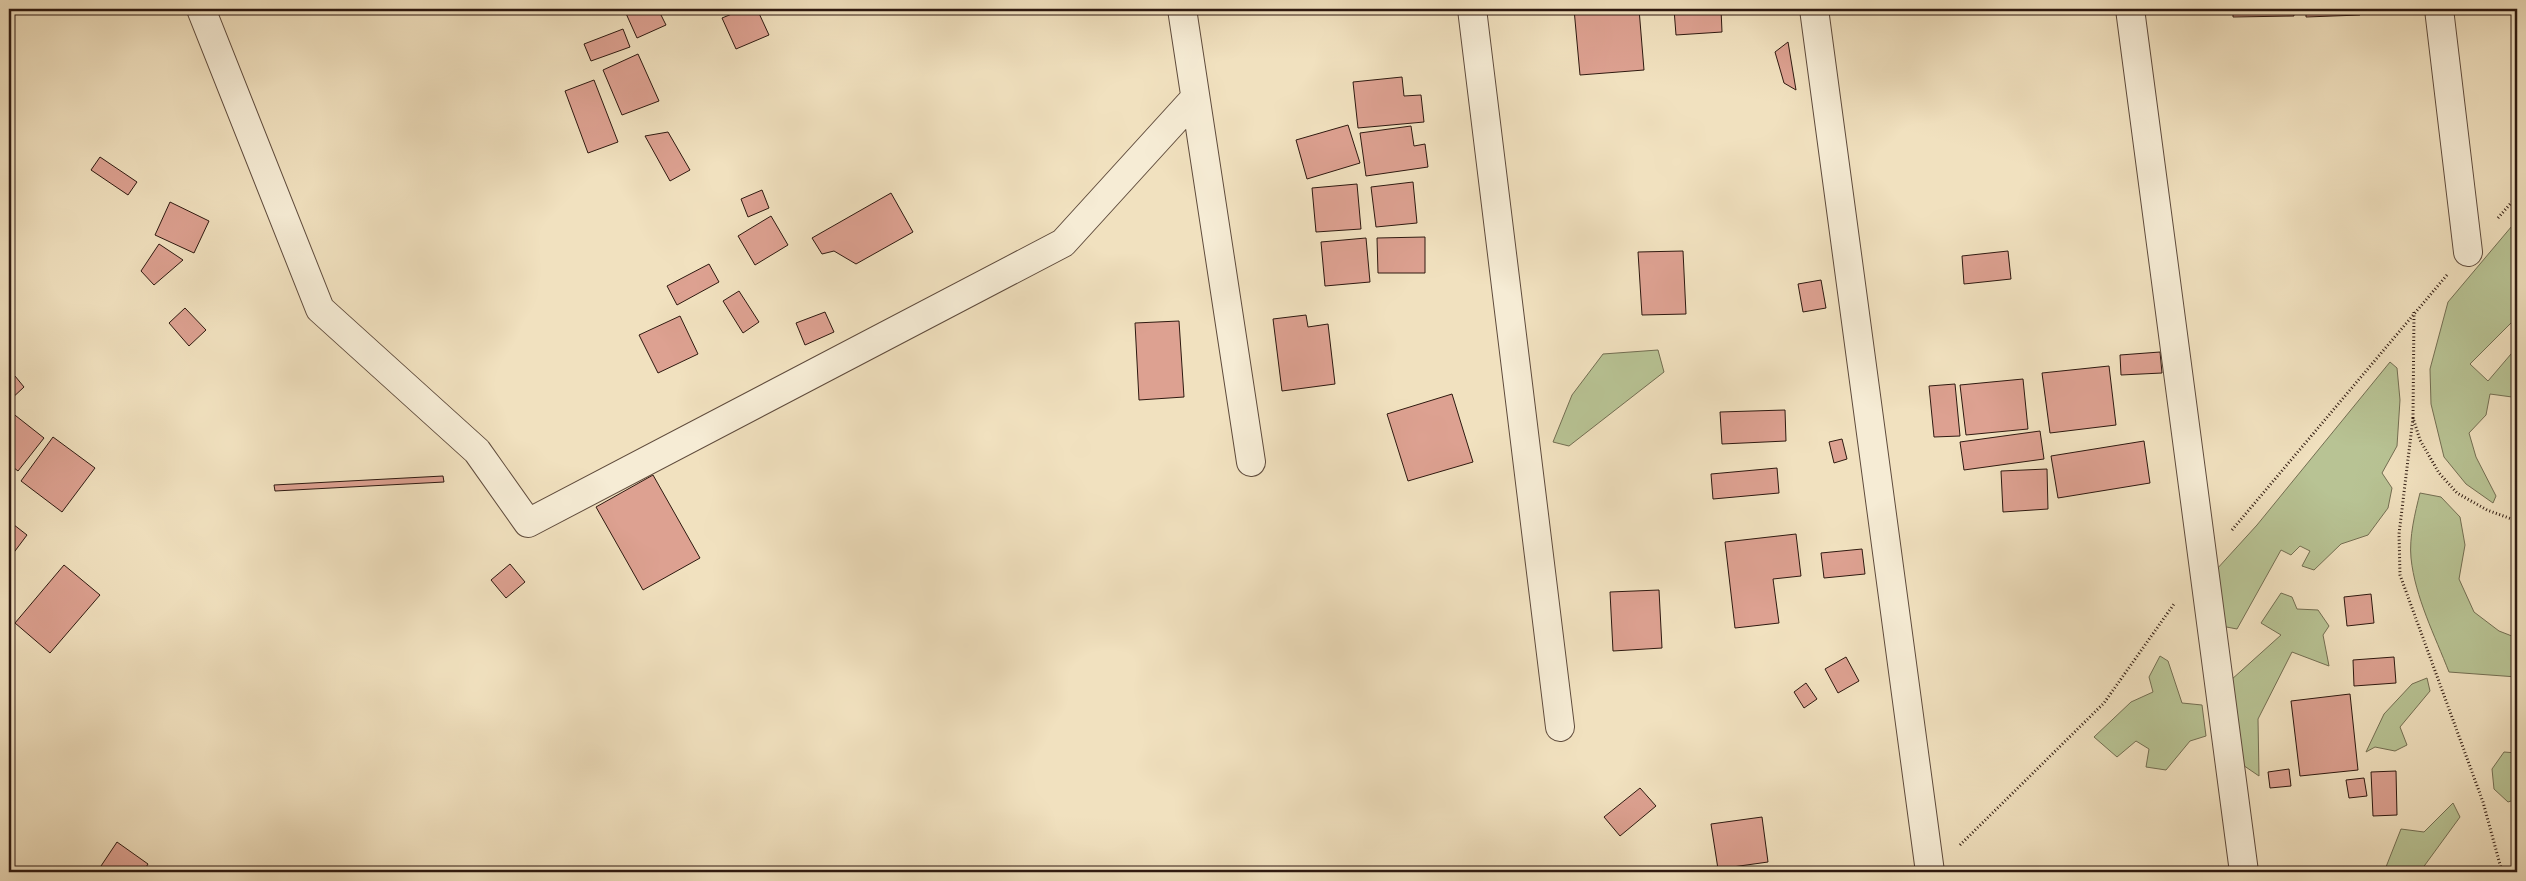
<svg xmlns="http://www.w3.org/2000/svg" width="2526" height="881" font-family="'IM FELL Double Pica',serif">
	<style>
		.green { fill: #b8c394; stroke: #736e52 }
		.building { fill: #dda191; stroke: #2e1910 }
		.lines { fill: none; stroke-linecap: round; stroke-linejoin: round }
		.street-casing { stroke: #5f4b3c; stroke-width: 30 }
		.path { stroke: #2e1910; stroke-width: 3; stroke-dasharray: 1 2.5; stroke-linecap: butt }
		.street { stroke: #f6ecd5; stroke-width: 28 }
	</style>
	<rect width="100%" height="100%" fill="#f1e1bf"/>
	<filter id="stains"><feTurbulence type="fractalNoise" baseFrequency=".004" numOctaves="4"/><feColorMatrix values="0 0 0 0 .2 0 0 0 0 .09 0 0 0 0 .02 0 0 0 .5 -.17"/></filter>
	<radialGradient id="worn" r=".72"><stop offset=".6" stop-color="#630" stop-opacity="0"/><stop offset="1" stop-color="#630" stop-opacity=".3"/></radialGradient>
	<path class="green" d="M2517,220V317L2470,364L2488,381L2517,347V419L2512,397L2490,394L2486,415L2469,433L2476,457L2496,496L2493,503L2466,484L2444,457L2431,404L2430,369L2448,302Z
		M1658,350L1664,372L1569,446L1553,442L1572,395L1603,354Z
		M2390,362L2397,368L2400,400L2397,446L2382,473L2392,488L2388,508L2368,535L2341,544L2314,570L2302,566L2310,551L2300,546L2291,555L2281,550L2237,629L2216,625L2206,581L2257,525Z
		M2420,493L2441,497L2460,517L2465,545L2459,579L2474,612L2499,631L2517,638V677L2449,672C2435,636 2415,597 2411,558C2409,537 2415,513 2420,493Z
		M2281,593L2292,597L2297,609L2318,610L2329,626L2323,635L2329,666L2292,652L2258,719L2259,776L2237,761L2231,680L2281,635L2261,623Z
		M2160,656L2168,661L2182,703L2202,705L2206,736L2190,741L2166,770L2146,767L2149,749L2136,741L2117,757L2094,737L2131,702L2153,692L2149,677Z
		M2427,678L2430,691L2400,727L2407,745L2395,751L2375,747L2366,752L2384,714L2412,684Z
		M2504,752L2517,753V799L2508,802L2494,789L2492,769Z
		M2453,803L2460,817L2422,869L2424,872H2384L2401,829L2424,832Z"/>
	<path class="building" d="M624,9H658L666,25L637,38Z
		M744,9H757L769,35L736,49L722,18Z
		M1574,9H1639L1644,70L1580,75Z
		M1674,9H1721L1722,32L1676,35Z
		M1996,9H2028L1997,13Z
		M2233,9H2293L2294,16L2233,17Z
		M2306,9H2360V15L2306,17Z
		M623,29L630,47L591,61L584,44Z
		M1788,42L1796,90L1784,83L1775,52Z
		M638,54L659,101L622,115L603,70Z
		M1402,77L1404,96L1421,95L1424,122L1358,128L1353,82Z
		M594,80L618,142L588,153L565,91Z
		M1348,125L1360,163L1307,179L1296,140Z
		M1411,126L1414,146L1425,144L1428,167L1366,176L1360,133Z
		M668,132L690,170L670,181L645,136Z
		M100,157L137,182L128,195L91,170Z
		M1413,182L1417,223L1376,227L1371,187Z
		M1357,184L1361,229L1316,232L1312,188Z
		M762,190L769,208L748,217L741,199Z
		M891,193L913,232L856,264L834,251L822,254L812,238Z
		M170,202L209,221L194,253L155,235Z
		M771,216L788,245L755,265L738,236Z
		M1425,237V273H1378L1377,238Z
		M1366,238L1370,282L1325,286L1321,242Z
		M159,244L183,260L154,285L141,271Z
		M1683,251L1686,314L1642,315L1638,252Z
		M2008,251L2011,279L1964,284L1962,256Z
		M709,264L719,282L677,305L667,286Z
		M1821,280L1826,308L1803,312L1798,284Z
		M739,291L759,322L743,333L723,301Z
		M185,308L206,330L189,346L169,323Z
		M825,312L834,332L805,345L796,323Z
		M1306,315L1308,327L1328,324L1335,384L1282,391L1273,319Z
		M680,316L698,354L658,373L639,335Z
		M1179,321L1184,397L1139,400L1135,323Z
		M2160,352L2162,373L2121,375L2120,355Z
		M2109,366L2116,425L2050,433L2042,373Z
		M15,376L24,387L9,401V381Z
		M2023,379L2028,429L1966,435L1960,385Z
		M1955,384L1960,436L1934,437L1929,386Z
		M1452,394L1473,462L1408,481L1387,414Z
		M1785,410L1786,441L1722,444L1720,412Z
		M11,412L44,438L18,471L9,464V415Z
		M2040,431L2044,459L1964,470L1960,442Z
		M53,437L95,468L62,512L21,481Z
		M1842,439L1847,459L1834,463L1829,442Z
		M2144,441L2150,483L2058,498L2051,456Z
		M1777,468L1779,493L1713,499L1711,474Z
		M2047,469L2048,509L2003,512L2001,471Z
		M653,475L700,558L643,590L596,507Z
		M443,476L444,482L275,491L274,485Z
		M9,521L27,535L9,559Z
		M1796,534L1801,576L1773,579L1779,623L1735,628L1725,542Z
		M1862,549L1865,574L1824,578L1821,553Z
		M510,564L525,582L506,598L491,580Z
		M64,565L100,595L50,653L15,623Z
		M1659,590L1662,648L1613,651L1610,592Z
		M2371,594L2374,623L2347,626L2344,597Z
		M1846,657L1859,681L1838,693L1825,669Z
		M2394,657L2396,683L2354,686L2353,660Z
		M1806,683L1817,699L1804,708L1794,692Z
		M2350,694L2358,770L2300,776L2291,701Z
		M2289,769L2291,786L2270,788L2268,772Z
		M2396,771L2397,815L2373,816L2371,772Z
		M2364,778L2367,796L2349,798L2346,780Z
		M1640,788L1656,806L1620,836L1604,817Z
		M1762,817L1768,862L1718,869L1711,824Z
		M117,842L148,864L143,872H97Z"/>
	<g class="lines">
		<g class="street-casing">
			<path id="street" d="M201,9L320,309L477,451L528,523L1063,243L1195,98
				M1182,9L1251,462
				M1472,9L1560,727
				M1814,9L1930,872
				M2130,9L2244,872
				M2439,9L2468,252"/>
		</g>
		<path class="path" d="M2498,218L2517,196
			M2414,312L2413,418L2420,440L2439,473L2457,493L2487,510L2517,521
			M2413,418L2399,534L2400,575L2483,802L2502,872
			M2232,530L2447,275
			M1960,845L2104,703L2174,604"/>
		<use href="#street" class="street"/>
	</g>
	<rect width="2526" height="881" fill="none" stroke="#f1e1bf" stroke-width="30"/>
	<rect x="10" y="10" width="2506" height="861" fill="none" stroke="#2e1910" stroke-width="2.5"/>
	<rect x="15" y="15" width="2496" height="851" fill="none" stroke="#2e1910"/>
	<rect width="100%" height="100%" filter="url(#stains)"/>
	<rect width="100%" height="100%" fill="url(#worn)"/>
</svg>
